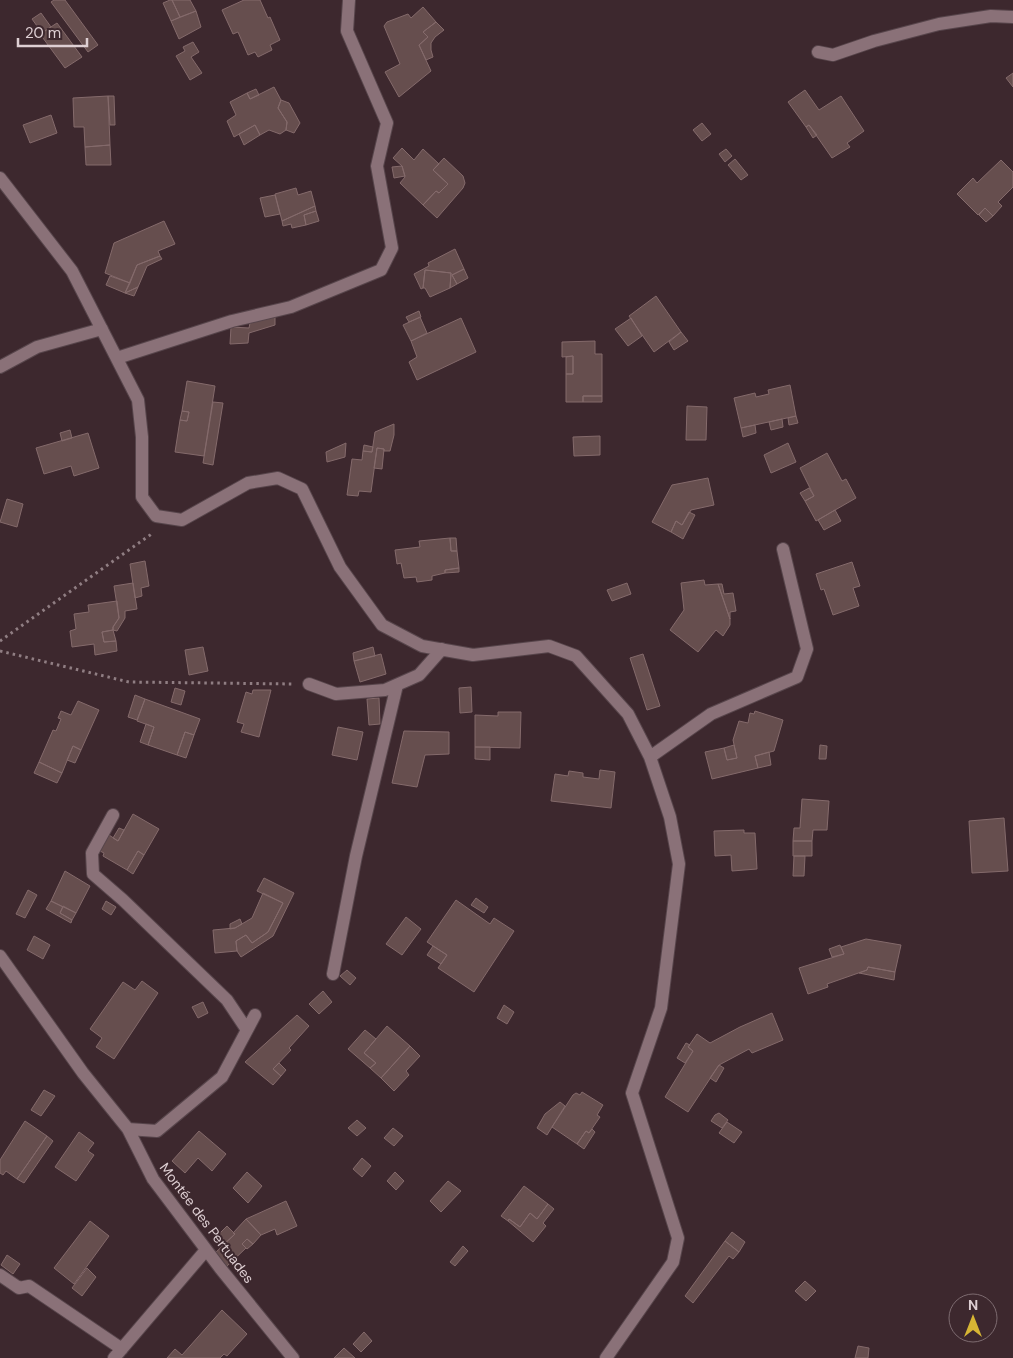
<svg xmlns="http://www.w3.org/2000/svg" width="1013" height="1358" font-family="'DM Sans',sans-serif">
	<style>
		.building { fill: #664e4e; stroke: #846a6b }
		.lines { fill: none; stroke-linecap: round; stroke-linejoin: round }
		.minor-casing { stroke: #57454b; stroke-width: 14 }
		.path { stroke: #907e83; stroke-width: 3; stroke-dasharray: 2.5 4; stroke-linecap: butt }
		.minor { stroke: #8a7178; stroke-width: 12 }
		.labels { text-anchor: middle; stroke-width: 4; stroke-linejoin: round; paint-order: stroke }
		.street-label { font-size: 14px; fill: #decfd3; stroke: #3d282e }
	</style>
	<rect width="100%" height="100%" fill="#3d282e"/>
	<path class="building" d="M54,0H65L98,45L88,52L51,2Z
		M170,0H172L180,17L171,21L163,3Z
		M172,0H190L196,11L180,17Z
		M244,0H260L268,18L270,17L280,40L270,45L272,50L258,57L255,52L248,55L238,32L233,34L222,10Z
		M423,7L436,22L423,32L428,37L419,45L431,71L399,97L385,72L400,64L384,26L387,22L408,14L411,18Z
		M196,11L201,27L179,39L171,21Z
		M41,13L51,27L42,33L32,19Z
		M436,22L444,30L435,37L431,43V50L433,57L426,60L419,45L428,37L423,32Z
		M57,23L82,57L65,68L40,34Z
		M193,42L199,52L191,57L202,73L190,80L176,56L185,51L183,47Z
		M1013,73V87L1006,78Z
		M274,87L281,100L278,108L287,122L286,130L280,134L269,130L260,135L255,125L234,137L227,121L236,115L230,102L247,93L250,99Z
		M256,89L259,95L250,99L247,93Z
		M805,90L819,110L841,96L864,131L847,143L850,147L832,158L809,125L806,127L788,102Z
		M108,96H114L115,125H110Z
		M108,96L110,145L85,147L84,127H74L73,98Z
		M281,100L289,103L300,123L294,133L286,130L287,122L278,108Z
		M51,115L57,133L30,143L23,125Z
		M702,123L711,134L702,141L693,130Z
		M255,125L260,135L244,145L239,134Z
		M809,125L817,135L813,138L806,127Z
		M110,145L111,165H86L85,147Z
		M402,148L414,160L423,149L439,164L433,170L448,184L439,193L436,191L423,205L400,183L405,177L402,166L393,158Z
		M726,149L732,156L725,162L719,154Z
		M444,158L463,176L465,183L463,188L437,218L423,205L436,191L439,193L448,184L433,170Z
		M735,159L748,175L741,180L728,165Z
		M1001,160L1013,172V187L998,202L1002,206L993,216L985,208L978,215L957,194L973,178L977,183Z
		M402,166L405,176L394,178L392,167Z
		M296,188L298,195L311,191L315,206L282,221L275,194Z
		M275,195L280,214L265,217L260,198Z
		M315,206L316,211L304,215L306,225L292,228L291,224L283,226L282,221Z
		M985,208L993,216L986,222L979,215Z
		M316,211L319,221L306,225L304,215Z
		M164,221L175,244L158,251L160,256L137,265L130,283L105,273L114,243Z
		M455,249L464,269L452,275L457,284L450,288L451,273L425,270L423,288L421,289L414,274L429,266L428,263Z
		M160,256L162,259L147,266L138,287L125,293L137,265Z
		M464,269L468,278L457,284L452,275Z
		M425,270L451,273L450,288L430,297L425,288H423Z
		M110,276L130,283L125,293L106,285Z
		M138,287L134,296L125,293Z
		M656,296L681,332L654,352L629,316Z
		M419,311L421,317L409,322L406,317Z
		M275,315V325L249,333L248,343L230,344L231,327L249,328L250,323Z
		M420,317L427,333L411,341L403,325Z
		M461,318L476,352L417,380L409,362L417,357L411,341Z
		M631,318L642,336L628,346L615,329Z
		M681,332L688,341L674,350L669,342Z
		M595,341V354H602V396H583V402H566V374H573V356L562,357V342Z
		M573,356V374H566V357Z
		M187,381L215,386L204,456L175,452L180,420L187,421L189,412L182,411Z
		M790,385L796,416L741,428L734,398L755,393L756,397L769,394L768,390Z
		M583,396H602V402H583Z
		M213,402L223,403L213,465L203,463Z
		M687,406L707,407L706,440H686Z
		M182,411L189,412L187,421L180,420Z
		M796,416L798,423L789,425L788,418Z
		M782,419L783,427L771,430L769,422Z
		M394,424V435L390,451H384V449L377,448L371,492L359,491L358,496L347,495L352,459L362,460L363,451L372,452L375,432Z
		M755,425L756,433L743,437L741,428Z
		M70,430L72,438L62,441L60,433Z
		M88,433L99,468L74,476L71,466L44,474L36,448Z
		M600,436V455L574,456L573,437Z
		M346,443L345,457L327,462L326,452Z
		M788,443L796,462L771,473L764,455Z
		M364,445L373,447L372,452L363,451Z
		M377,448L384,449L382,469L374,468Z
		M827,453L842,481L846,479L856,498L816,521L805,501L814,496L800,468Z
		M708,478L714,505L691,510L682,525L676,521L671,532L652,522L672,485Z
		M809,488L814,496L805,501L800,493Z
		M7,499L23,504L17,527L0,522Z
		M835,510L841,521L824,530L818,520Z
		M689,512L695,515L683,539L671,532L676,521L682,525Z
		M450,538H456L457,551H451Z
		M450,538L451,551H457L459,568L445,570V573L432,576V580L417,582L416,577L404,578L401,563L397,564L395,550L420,547L419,541Z
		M145,561L149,586L141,588L142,596L135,598L130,564Z
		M852,562L860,586L853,588L859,606L833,615L824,589L821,590L816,574Z
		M459,568V572L445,573V570Z
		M704,580L705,585L718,584L730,619V625L723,636L716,630L698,652L670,630L684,610L681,583Z
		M133,583L137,609L125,611V618L117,631L113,630V627L119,618L114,586Z
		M627,583L631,594L612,601L607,590Z
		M718,584H722L724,594L733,593L736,611L730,612V619Z
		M117,601L119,618L113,627V630L102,632L104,642L116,641L117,651L95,655L94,644L72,647L70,631L76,629L74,614L89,612L88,605Z
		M113,630L116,641L104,642L102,632Z
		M203,647L208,671L189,675L185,650Z
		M373,647L375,656L354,661L353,653Z
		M381,654L386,674L360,682L354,661Z
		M643,654L660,706L647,710L630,658Z
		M471,687L472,712L460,713L459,688Z
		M175,688L185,691L181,705L171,702Z
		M253,690H271L259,737L241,732L244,724L237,722L246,692L252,694Z
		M135,695L145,699L137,720L128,717Z
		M379,698L380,724L369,725L367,699Z
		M145,699L200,719L194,735L185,732L177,755L148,745L154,727L137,721Z
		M78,701L99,710L81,750L73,746L62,773L39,762L53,730L56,731L61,719L58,718L61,711L71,715Z
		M755,711L783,720L774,751L755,756L758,768L712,779L705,752L724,748L727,760L737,758L733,740L739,721L748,723L750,713L754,714Z
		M498,712H521L520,748L475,747V715L498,716Z
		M146,724L154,727L148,745L140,742Z
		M338,727L363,732L357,760L332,755Z
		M404,731L449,732V754L425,755L417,787L392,783Z
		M185,732L194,735L186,758L177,755Z
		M734,745L737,758L727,760L724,748Z
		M820,745L827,746L826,759H819Z
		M73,746L81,750L75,763L67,760Z
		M475,747H490V760L475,759Z
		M769,752L771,765L758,768L755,756Z
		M39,762L62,773L57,783L34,773Z
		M600,770L615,772L611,808L551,801L555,774L568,776L569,771L583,773V777L599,779Z
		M802,799L829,801L827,830H813L812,841H793L794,828H800Z
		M133,814L159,829L144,855L138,851L127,870L103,856L104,853L100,851L109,835L118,841Z
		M1004,818L1008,871L972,873L969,821Z
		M119,828L124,830L118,841L113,838Z
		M744,830V833H755L757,869L732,871L731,855L715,856L714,831Z
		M793,841H812V856H793Z
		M138,851L144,855L133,874L127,870Z
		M794,856H805L804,876H793Z
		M65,871L90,886L76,913L51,901Z
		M264,878L294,893L273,936L241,957L237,951L236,941L246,935L252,943L268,932L283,903L257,891Z
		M28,890L37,895L25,918L16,914Z
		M263,893L283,903L268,932L252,943L246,935L236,941L237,951L215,953L213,930L235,928L252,918Z
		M476,898L488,907L484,913L471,905Z
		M456,900L490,924L494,918L514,931L474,992L438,968L447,955L427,942Z
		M51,901L63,907L60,913L72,920L71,923L46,909Z
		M106,901L116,907L111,915L102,909Z
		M63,906L76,913L72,920L60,913Z
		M406,917L421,929L402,955L386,944Z
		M240,919L242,924L235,928L230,929V924Z
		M34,936L50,945L43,959L27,950Z
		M866,939L901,945L895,972L868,967L867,970L827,984L828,987L808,994L799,968L844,954L841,947Z
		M840,945L844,954L832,957L829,949Z
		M433,946L447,955L441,964L427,955Z
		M868,967L895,972L894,980L859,973L867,970Z
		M347,970L356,978L350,985L340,976Z
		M142,981L158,993L114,1059L96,1047L102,1038L90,1029L123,982L135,990Z
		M323,991L332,1002L319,1014L309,1004Z
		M203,1002L208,1013L198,1018L192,1007Z
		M504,1005L514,1012L507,1024L497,1018Z
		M772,1013L783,1040L752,1053L749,1049L719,1065L688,1112L665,1097L693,1051L688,1047L697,1034L710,1043L740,1027Z
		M297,1015L309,1026L289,1048L291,1050L273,1069L281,1076L273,1085L245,1062Z
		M387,1026L410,1046L381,1078L370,1068L376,1063L364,1053Z
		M365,1030L376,1039L364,1053L376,1063L370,1068L348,1049Z
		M686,1043L690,1045L688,1047L693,1051L685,1063L677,1058Z
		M410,1046L420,1056L406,1071L409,1075L394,1091L381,1078Z
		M279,1063L286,1070L281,1076L273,1069Z
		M719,1065L724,1068L716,1082L710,1078Z
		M44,1090L55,1096L41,1116L31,1110Z
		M582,1092L603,1105L597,1115L600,1117L589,1133L586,1131L577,1144L552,1127L573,1095L576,1093L580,1095Z
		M560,1102L565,1106L547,1135L537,1128L545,1114Z
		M719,1113L728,1120L722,1128L711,1121L715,1115Z
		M357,1120L366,1128L357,1136L348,1128Z
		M25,1121L47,1136L17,1179L6,1171L3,1175L0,1173V1160Z
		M727,1122L742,1132L734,1143L719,1133Z
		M393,1128L403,1136L394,1146L384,1138Z
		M592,1129L595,1132L584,1149L577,1144L586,1131L589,1133Z
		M199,1131L226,1154L212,1171L198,1158L185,1173L172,1161Z
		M79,1132L94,1143L88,1151L94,1155L76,1181L55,1167Z
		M47,1136L53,1141L24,1183L17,1179Z
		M362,1158L371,1166L362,1177L353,1169Z
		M247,1172L262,1186L248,1203L233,1188Z
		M395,1172L404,1181L396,1190L387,1181Z
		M448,1181L461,1191L441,1212L430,1201Z
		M524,1186L548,1204L537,1219L530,1213L520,1227L509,1219L508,1221L501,1216Z
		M286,1201L297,1226L277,1235L275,1229L261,1235L246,1219Z
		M548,1204L554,1209L543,1223L546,1226L533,1242L508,1221L509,1219L520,1227L530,1213L537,1219Z
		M246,1219L261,1235L253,1244L247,1239L242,1244L246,1248L226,1267L214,1254L235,1234L233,1233Z
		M90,1221L109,1236L74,1284L54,1268Z
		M227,1226L235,1234L224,1244L216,1237Z
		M732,1232L745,1242L739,1252L725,1241Z
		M247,1239L253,1244L247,1249L242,1244Z
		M725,1241L739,1252L733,1259L729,1256L693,1303L685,1296Z
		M463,1246L468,1251L455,1266L450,1262Z
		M7,1255L20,1264L13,1274L1,1265Z
		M87,1268L96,1277L82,1296L72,1288Z
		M805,1281L816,1291L806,1301L795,1291Z
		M222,1310L247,1334L227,1356L224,1354L220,1358H167L175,1349L182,1355Z
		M364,1332L372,1341L361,1352L353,1344Z
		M858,1346L869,1348L868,1358H855Z
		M344,1348L355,1358H334Z"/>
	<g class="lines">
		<g class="minor-casing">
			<path id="minor" d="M818,52L833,55L874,41L939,24L991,16L1013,17
				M0,178L72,271L138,400L142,437V497L156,516L182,520L248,483L278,478L302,489L340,567L382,625L422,646L473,655L549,646L576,656L628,714L650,757L670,817L679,864L661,1008L632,1093L678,1238L673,1262L606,1358
				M117,358L232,321L291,307L381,270L392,248L377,166L387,123L347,31L349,0
				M0,367L37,347L102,329
				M309,684L336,694L385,690L419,675L442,649
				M650,757L711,714L797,677L807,649L783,549
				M113,815L92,853L93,874L123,900L227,1000L247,1030
				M0,956L83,1073L128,1129L153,1179L220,1268L293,1358
				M333,974L356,856L397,685
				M128,1129L157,1131L222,1077L255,1015
				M0,1275L19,1288L29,1286L122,1349
				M114,1358L206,1250"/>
		</g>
		<path class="path" d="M0,641L153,533
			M0,651L129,682L293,684"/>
		<use href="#minor" class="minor"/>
	</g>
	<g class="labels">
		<g class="street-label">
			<text transform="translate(207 1223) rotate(53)" y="5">Montée des Pertuades</text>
		</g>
	</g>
	<g transform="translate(973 1318)"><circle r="24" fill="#3d282e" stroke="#7d6b70"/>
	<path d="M0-4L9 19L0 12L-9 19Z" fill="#d6b534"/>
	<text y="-8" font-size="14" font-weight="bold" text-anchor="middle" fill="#decfd3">N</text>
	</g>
	<path d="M18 38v8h69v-8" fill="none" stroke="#decfd3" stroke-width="2.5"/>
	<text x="25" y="38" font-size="15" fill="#decfd3" stroke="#3d282e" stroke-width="4" paint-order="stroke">20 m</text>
</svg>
